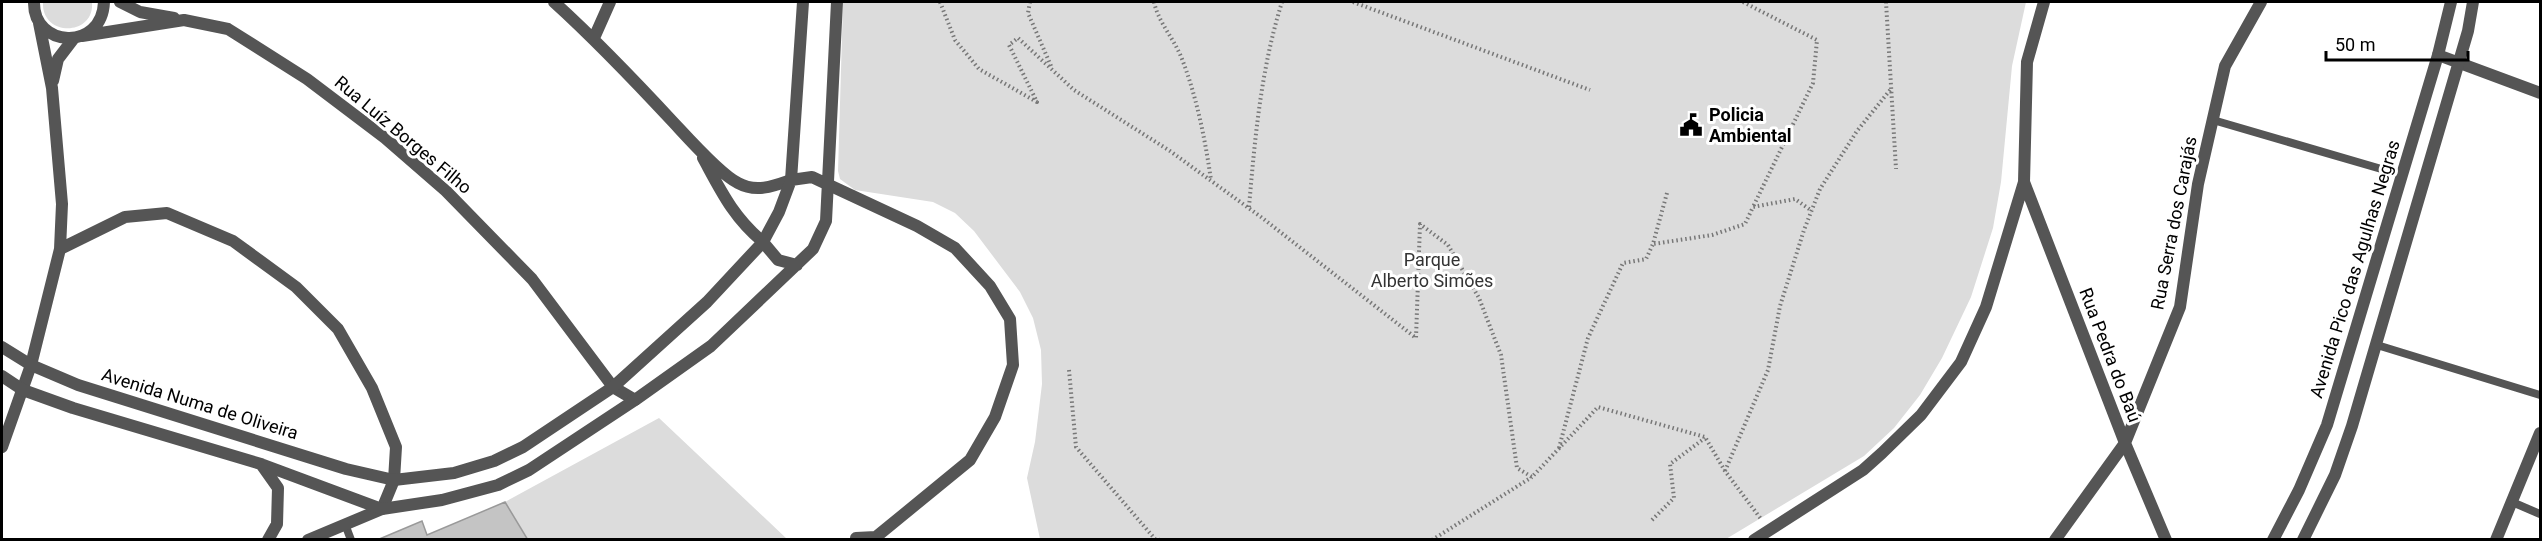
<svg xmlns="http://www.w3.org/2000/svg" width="2542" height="541" font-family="Roboto,sans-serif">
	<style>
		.green { fill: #dcdcdc }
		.building { fill: #c4c4c4; stroke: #999; stroke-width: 1.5 }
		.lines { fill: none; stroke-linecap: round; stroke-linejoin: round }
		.path { stroke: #777; stroke-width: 4; stroke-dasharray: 1.5 3; stroke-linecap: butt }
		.service { stroke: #555; stroke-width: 8 }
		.minor { stroke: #555; stroke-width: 12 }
		.tertiary { stroke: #555; stroke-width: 12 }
		.labels { text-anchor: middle; stroke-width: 6; stroke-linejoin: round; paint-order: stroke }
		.poi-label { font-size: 18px; font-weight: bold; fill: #000; stroke: #fff; text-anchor: start }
		.street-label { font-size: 18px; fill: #000; stroke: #fff }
		.park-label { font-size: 18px; fill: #333; stroke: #fff }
	</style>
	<rect width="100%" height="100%" fill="#fff"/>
	<path class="green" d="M43,2H92C95,37 41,37 43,2Z
		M843,2H2026L2012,66L2001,182L1993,228L1971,297L1942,358L1920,395L1894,428L1864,456L1726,539H1040L1027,478L1035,442L1042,384L1041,350L1033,318L1020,292L974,231L955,213L933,202L855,190L840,179L838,171Z
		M659,418L787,539H528L505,502Z"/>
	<path class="building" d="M505,502L528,540H377L422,521L427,535Z"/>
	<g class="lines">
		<path class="path" d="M940,2L955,40L979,69L1037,102L1009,45L1018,38L1074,90L1170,151L1261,217L1416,338L1420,224L1448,245L1479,298L1501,355L1517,468L1532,477L1598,407L1705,437L1725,471L1761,519
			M1030,2L1028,13L1051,66
			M1154,2C1159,24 1174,38 1182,59C1197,98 1205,139 1211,180
			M1353,2L1590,90
			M1743,2L1817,40L1813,83L1753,207
			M1886,2L1896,169
			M1667,193L1653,244L1712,235L1745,224L1753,207L1795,199L1812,211
			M1249,207C1255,137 1261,69 1282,2
			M1069,370L1076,447L1155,539L1160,540
			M1559,448L1588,338L1623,263L1646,259L1653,244
			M1725,471L1768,370L1780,306L1804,230L1820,189L1857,131L1891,89
			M1652,520L1674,498L1670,464L1705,438
			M1432,540L1532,477"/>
		<path class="service" d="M2213,120L2402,175
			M2377,345L2540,395
			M2512,502L2540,514
			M345,524L351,540"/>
		<path class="minor" d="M34,2C33,48 102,52 104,2
			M120,2L140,12L174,18
			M554,2C596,40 635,81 674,123C688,138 721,175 738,183C756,193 774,186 791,180
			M82,36L184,20L228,29L307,79L385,138L446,191L532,279L613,387L635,400
			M594,38L610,2
			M2438,55L2540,93
			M53,81L58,59L74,38
			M703,158C721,191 733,217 763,242
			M2024,182L2125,443L2166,540
			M829,185L917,226L955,248L990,286L1010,319L1013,365L995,417L970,460L876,537L856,538
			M60,249L125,217L167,213L233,241L296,287L338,329L372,388L396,447L394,480L382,509L308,540
			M2,447L31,365L60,249L62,204L52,88L39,23
			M1754,540L1863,470L1882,453L1921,415L1961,362L1986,307L2024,182L2027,62L2044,2
			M2055,540L2125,443L2180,307L2198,184L2225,66L2261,2
			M2496,540L2540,433"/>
		<path class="tertiary" d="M791,180L812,177L829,185
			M763,242L778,260L797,265
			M2,347L31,365L78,385L346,469L394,480L454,473L494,461L523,447L613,387L707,302L763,242L779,212L791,180L803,2
			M2,376L23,390L73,408L261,464L382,509L442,500L498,485L529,470L635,400L711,346L813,249L826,221L837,2
			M261,464L278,488L277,524L268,540
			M2273,540L2299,490L2327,425L2438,55L2451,2
			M2303,540L2335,475L2352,426L2468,31L2473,2"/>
	</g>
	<defs>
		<g id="civic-bare" transform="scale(1.8)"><path d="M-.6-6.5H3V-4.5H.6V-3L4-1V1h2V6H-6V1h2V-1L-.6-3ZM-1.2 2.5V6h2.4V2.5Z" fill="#000" stroke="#fff" stroke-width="2.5" paint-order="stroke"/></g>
	</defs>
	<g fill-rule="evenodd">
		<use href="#civic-bare" x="1691" y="125"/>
	</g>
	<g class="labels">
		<g class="poi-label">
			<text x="1709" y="121">Policia<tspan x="1709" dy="21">Ambiental</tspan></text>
		</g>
		<g class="street-label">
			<text transform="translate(403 135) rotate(40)" y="6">Rua Luíz Borges Filho</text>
			<text transform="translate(2174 223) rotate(-79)" y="6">Rua Serra dos Carajás</text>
			<text transform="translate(2355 269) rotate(-73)" y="6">Avenida Pico das Agulhas Negras</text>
			<text transform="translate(2110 355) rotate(69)" y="6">Rua Pedra do Baú</text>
			<text transform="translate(200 404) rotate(17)" y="6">Avenida Numa de Oliveira</text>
		</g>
		<g class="park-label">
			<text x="1432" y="266">Parque<tspan x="1432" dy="21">Alberto Simões</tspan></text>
		</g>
	</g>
	<rect width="2542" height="541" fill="none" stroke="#000000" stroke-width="6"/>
	<path d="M2326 51v9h142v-9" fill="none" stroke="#000000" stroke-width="3"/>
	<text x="2335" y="51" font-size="18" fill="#000000" stroke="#ffffff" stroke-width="4.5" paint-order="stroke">50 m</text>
</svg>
